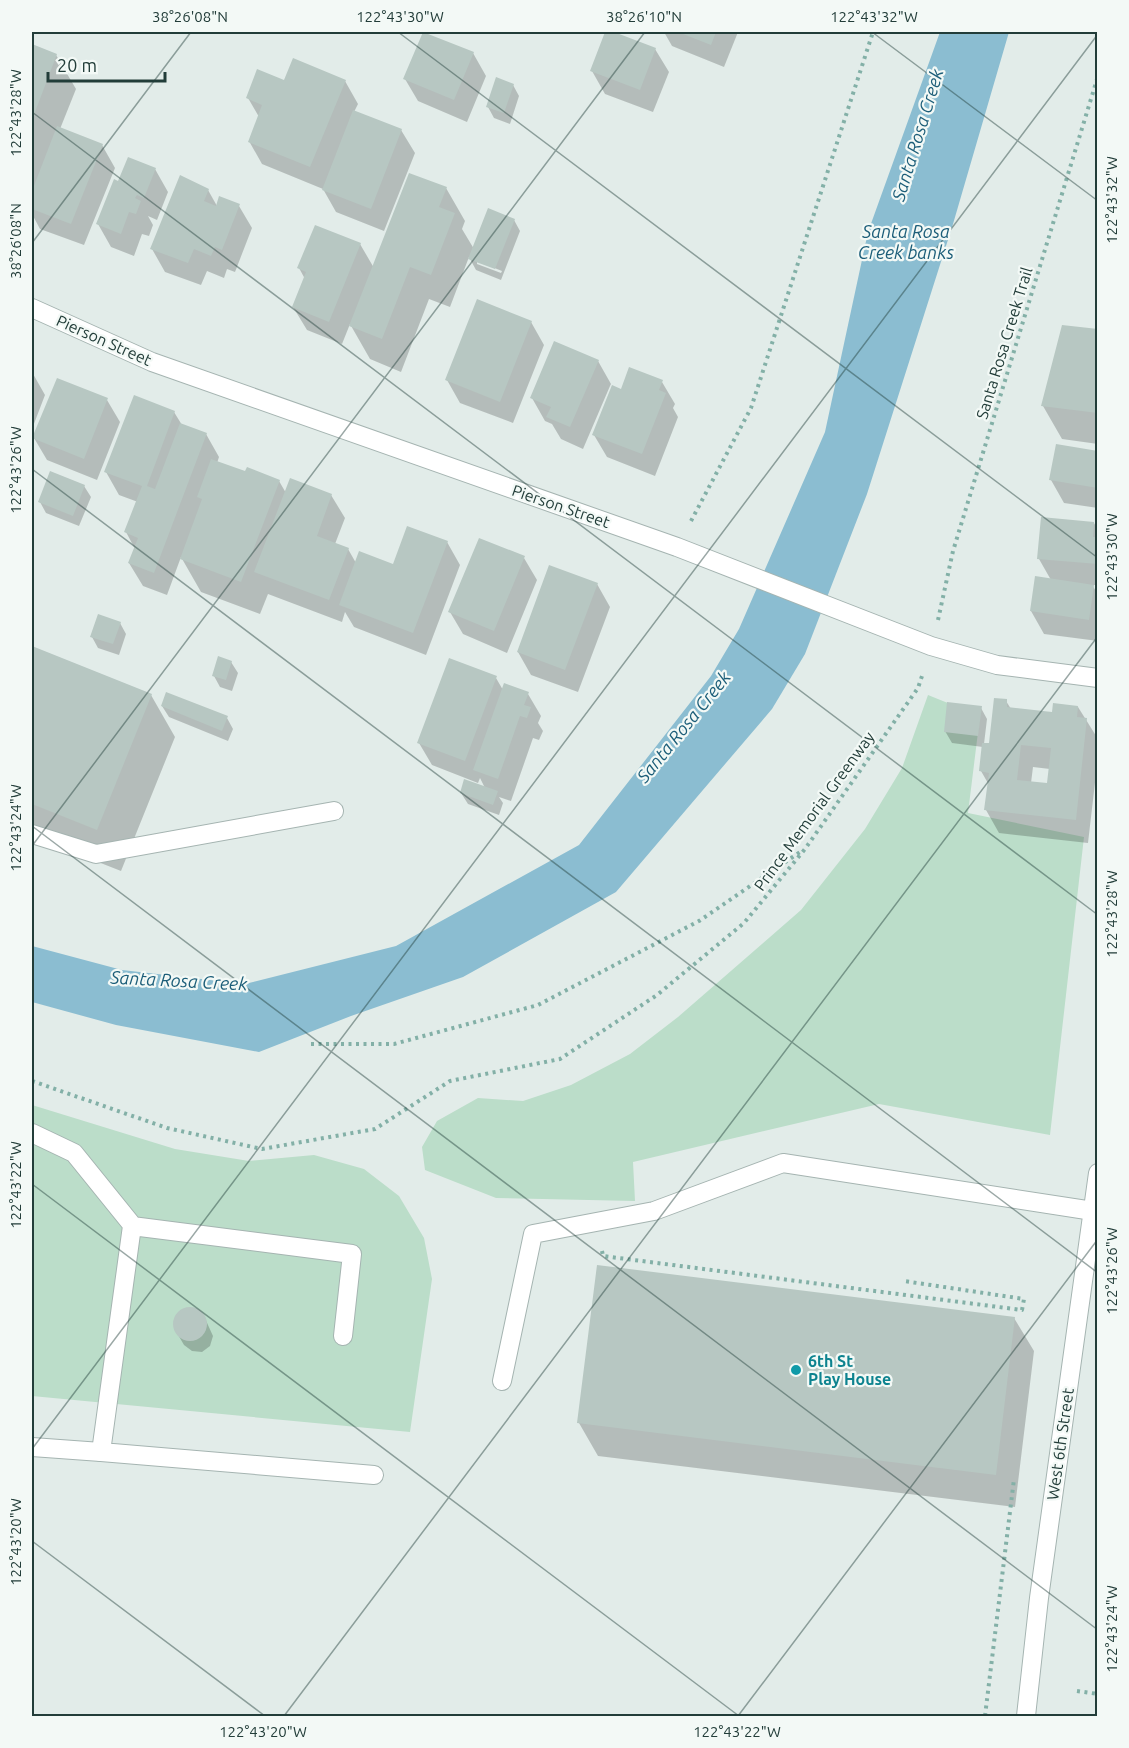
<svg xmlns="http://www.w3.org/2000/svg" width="1129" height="1748" font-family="Ubuntu,sans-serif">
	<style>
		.green { fill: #bbddc9 }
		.water { fill: #8bbdd1 }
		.shadow { fill: #0003; fill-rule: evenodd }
		.building { fill: #b7c7c2; fill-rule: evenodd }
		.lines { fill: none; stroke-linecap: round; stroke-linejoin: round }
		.lane-casing { stroke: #a5b4b1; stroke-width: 20 }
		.street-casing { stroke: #a5b4b1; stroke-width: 20 }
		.path { stroke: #83b0a7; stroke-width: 4; stroke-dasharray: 3 4.5; stroke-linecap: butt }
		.lane { stroke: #fff; stroke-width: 18 }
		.street { stroke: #fff; stroke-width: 18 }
		.ticks { fill: none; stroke: #223d39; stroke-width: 1.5; stroke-opacity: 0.45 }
		.culture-dot { fill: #0f9aa8; stroke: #f3f9f6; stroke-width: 2 }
		.labels { text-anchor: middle; stroke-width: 4.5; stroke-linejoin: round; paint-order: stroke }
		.street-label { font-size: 16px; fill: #223d39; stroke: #f3f9f6 }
		.culture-label { font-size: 16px; font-weight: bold; fill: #0d838f; stroke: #f3f9f6; text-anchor: start }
		.water-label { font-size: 18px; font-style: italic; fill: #1c5e79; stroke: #f3f9f6 }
		.neatline { fill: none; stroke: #223d39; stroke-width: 2 }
		.ticks-label { font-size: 15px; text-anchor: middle; fill: #223d39 }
	</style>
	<rect width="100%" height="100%" fill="#e2ece9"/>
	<path class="green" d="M928,695L980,716L968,813L1084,837L1050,1135L879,1104L633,1162L635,1201L496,1198L425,1170L422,1147L437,1121L478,1098L523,1101L571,1085L630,1054L678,1017L801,910L865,829L902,768Z
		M32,1105L175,1149L249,1161L314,1155L364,1169L399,1196L424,1238L432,1279L410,1432L32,1396Z"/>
	<path class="water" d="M940,32H1009L953,224L867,494L805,654L772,709L616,892L463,977L351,1016L259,1052L116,1025L32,1002V946L122,970L245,984L396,946L579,845L711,676L739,629L825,432L868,232Z"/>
	<path class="shadow" d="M606,32L655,49L669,72L653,112L605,94L592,71Z
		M664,32H738L724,67L672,46Z
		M32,46L56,55L76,89L60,129L102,145L115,168L84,245L40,229L32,214Z
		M473,53L486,76L467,122L418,101L405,79Z
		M345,81L358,104L354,112L401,130L415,153L384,231L336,212L323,189L262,164L249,141L259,117L248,98L285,82Z
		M513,85L519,96L510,124L494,118L488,107Z
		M155,169L168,192L157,220L148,216L153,225L149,236L142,234L134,256L111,247L98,224L119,183Z
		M446,188L465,221L462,229L474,249L514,220L520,231L501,280L476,270L469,257L450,307L429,299L401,372L370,359L350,324L342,344L307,330L293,307L305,279L299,268L360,244L374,268ZM477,261L502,271L501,273L477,264Z
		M208,190L217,206H239L252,228L235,272L227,269L224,278L207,271L201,285L165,272L152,249Z
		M531,322L544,345L513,423L460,403L447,380Z
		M1064,327L1098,331V444L1062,439L1043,406Z
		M598,361L611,384L610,386L622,391L662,382L675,404L673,408L678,417L655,476L607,457L594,435L612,387L610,386L583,449L561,439L552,424L545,421L532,398Z
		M32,372L45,395L32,429Z
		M107,400L120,422L97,480L47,460L34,438Z
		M174,412L182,425L206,434L219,457L217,463L246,473L279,481L286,493L331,495L345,518L335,544L348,549L356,563L394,566L447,542L460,565L426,655L354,627L345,612L342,622L268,594L260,614L201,592L181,557L167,595L143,586L129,563L135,549L126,532L138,502L119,495L106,472Z
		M1098,453V508L1064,503L1051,480Z
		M84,486L91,497L79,526L46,513L40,502Z
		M1094,523L1098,530V585H1092L1098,594V641L1044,634L1031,611L1051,580L1039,559Z
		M524,558L537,580L507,653L463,634L450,612Z
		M597,584L610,607L578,692L531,675L518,652Z
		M120,623L126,634L119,655L98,648L92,637Z
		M32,648L151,695L175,737L121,871L32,836Z
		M231,662L238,673L232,691L220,687L214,676Z
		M496,678L503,690L528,694L541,716L538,723L543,731L539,740L533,738L511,801L499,797L503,803L499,815L468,804L461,793L485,788L480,778L478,783L432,765L419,743Z
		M1006,701L1011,709L1053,713L1078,707L1098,739V757L1088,843L999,833L986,810L989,785L981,771L983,747L952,743L945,731L981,708L987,719L984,744L990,745ZM1033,767L1050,769L1049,785L1031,783Z
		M162,706L227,718L233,729L228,741L169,717Z
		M189,1309L199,1311L203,1314L213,1336L210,1346L202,1352L192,1351L184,1345L177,1333L175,1323L179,1313Z
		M1014,1318L1034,1351L1015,1507L598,1456L579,1423Z"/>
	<path class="building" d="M423,32L474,52L454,100L403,79Z
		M605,32H614L656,48L640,90L590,71Z
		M678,32H716L711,45Z
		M32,44L57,54L32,120Z
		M293,58L346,80L310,167L248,142L262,105L246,98L257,69L284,80Z
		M496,77L514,84L504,113L486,107Z
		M353,110L402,129L371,209L322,190Z
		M57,126L103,144L71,224L32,209V191Z
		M128,157L156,168L144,198L137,195L135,198L141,201L136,214L129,212L121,234L96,224L114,179L118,181Z
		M409,173L447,187L439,207L455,213L431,275L410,267L382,339L349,326Z
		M180,175L209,189L204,201L216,206L219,196L240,204L222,250L215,247L211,256L194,249L188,263L150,249Z
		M488,208L515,219L495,269L468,259Z
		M315,225L361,243L329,322L292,307L306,272L297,268Z
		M477,299L532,321L500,402L445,380Z
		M1062,325L1098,329V413L1041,406Z
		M554,341L599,360L570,427L546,417L551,407L530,398Z
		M629,367L663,380L659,390L666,393L642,454L592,435L612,385L621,389Z
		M57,378L108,398L84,459L32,438Z
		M134,395L175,411L147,486L155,489L180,423L207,433L154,573L128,563L138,538L124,532L142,486L104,472Z
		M1056,444L1098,451V488L1049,480Z
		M211,459L245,471L247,467L280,480L241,582L180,559L202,499L197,497Z
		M50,471L85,485L73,516L38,502Z
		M290,478L332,494L317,536L349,548L329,600L254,572Z
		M1041,517L1094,522L1093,537H1098V564L1037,559Z
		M407,526L448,541L413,633L339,605L359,551L393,564Z
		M479,538L525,556L494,631L448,612Z
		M549,565L598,583L565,670L517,652Z
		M1035,576L1094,585L1089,620L1030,611Z
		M98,614L121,622L113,644L90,637Z
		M32,646L152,694L97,830L32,804Z
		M218,656L232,661L226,680L212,676Z
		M449,658L497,676L465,761L417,743Z
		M504,683L529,692L524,705L531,707L527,718L520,716L498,779L473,770Z
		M166,692L228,716L222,731L161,706Z
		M994,698L1007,699V707L1052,712L1053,703L1078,706L1077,717L1087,718L1076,820L984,810L989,773L979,771L982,743H989ZM1021,745L1051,748L1047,783L1017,780Z
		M947,702L982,706L978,736L944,732Z
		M464,779L498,791L493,805L460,793Z
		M597,1265L1015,1317L996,1475L577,1423Z
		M173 1324a17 17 0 1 1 34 0a17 17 0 1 1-34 0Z"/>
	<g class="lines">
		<g class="lane-casing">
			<path id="lane" d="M32,834L96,854L334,811
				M32,1133L74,1153L133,1226
				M343,1336L352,1254L132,1226L101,1452L374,1475
				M502,1381L533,1234L654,1211L783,1163L1093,1211"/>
		</g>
		<g class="street-casing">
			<path id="street" d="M32,308L152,362L677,547L931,646L997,665L1098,678
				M32,1447L101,1452
				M1026,1716L1039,1598L1098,1173"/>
		</g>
		<path class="path" d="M691,521L751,408L873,32
			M938,620L953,551L1098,76
			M311,1044H394L538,1005L699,921L800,852
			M32,1081L167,1128L262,1149L375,1129L450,1081L560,1059L657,995L744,923L805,849L918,688L923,673
			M602,1251L603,1256L1022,1310L1024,1299L904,1281
			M1077,1691L1098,1694
			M985,1716L1014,1479"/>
		<use href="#lane" class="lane"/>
		<use href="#street" class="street"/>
	</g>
	<path class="ticks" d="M398,32L1098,558M872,32L1098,201M32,112L1098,915M32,243L191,32M32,469L1098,1273M32,826L1098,1630M32,846L645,32M32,1184L739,1716M32,1449L1098,34M32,1541L265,1716M284,1716L1098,636M738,1716L1098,1239"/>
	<circle class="culture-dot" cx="796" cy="1370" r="6"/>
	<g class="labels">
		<g class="street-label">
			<text transform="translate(104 340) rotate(24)" y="6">Pierson Street</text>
			<text transform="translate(1004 343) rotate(-73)" y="6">Santa Rosa Creek Trail</text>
			<text transform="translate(561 506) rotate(19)" y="6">Pierson Street</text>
			<text transform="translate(814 811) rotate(-54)" y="6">Prince Memorial Greenway</text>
			<text transform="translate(1060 1444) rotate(-82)" y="6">West 6th Street</text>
		</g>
		<g class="culture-label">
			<text x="808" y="1367">6th St<tspan x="808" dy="18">Play House</tspan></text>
		</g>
		<g class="water-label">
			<text transform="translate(918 135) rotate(-73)" y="6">Santa Rosa Creek</text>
			<text x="906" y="238">Santa Rosa<tspan x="906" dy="21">Creek banks</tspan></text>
			<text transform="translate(684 727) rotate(-51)" y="6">Santa Rosa Creek</text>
			<text transform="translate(179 981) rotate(3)" y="6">Santa Rosa Creek</text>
		</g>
	</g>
	<rect width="1129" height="1748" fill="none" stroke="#f3f9f6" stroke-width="66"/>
	<path d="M48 72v9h117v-9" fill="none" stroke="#223d39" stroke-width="3"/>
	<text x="57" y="72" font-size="18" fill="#223d39" stroke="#f3f9f6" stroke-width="4.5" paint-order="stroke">20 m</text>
	<rect x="33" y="33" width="1063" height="1682" class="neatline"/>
	<g class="ticks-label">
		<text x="190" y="22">38°26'08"N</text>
		<text x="400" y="22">122°43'30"W</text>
		<text x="644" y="22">38°26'10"N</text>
		<text x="874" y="22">122°43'32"W</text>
		<text transform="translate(16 113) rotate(-90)" y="5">122°43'28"W</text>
		<text transform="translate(1112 200) rotate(-90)" y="5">122°43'32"W</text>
		<text transform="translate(16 241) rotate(-90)" y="5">38°26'08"N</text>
		<text transform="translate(16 470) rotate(-90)" y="5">122°43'26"W</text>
		<text transform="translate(1112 557) rotate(-90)" y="5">122°43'30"W</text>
		<text transform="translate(16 828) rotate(-90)" y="5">122°43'24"W</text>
		<text transform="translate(1112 914) rotate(-90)" y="5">122°43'28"W</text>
		<text transform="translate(16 1185) rotate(-90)" y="5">122°43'22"W</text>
		<text transform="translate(1112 1271) rotate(-90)" y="5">122°43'26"W</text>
		<text transform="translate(16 1542) rotate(-90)" y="5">122°43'20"W</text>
		<text transform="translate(1112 1629) rotate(-90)" y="5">122°43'24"W</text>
		<text x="263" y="1737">122°43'20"W</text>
		<text x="737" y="1737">122°43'22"W</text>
	</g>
</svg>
